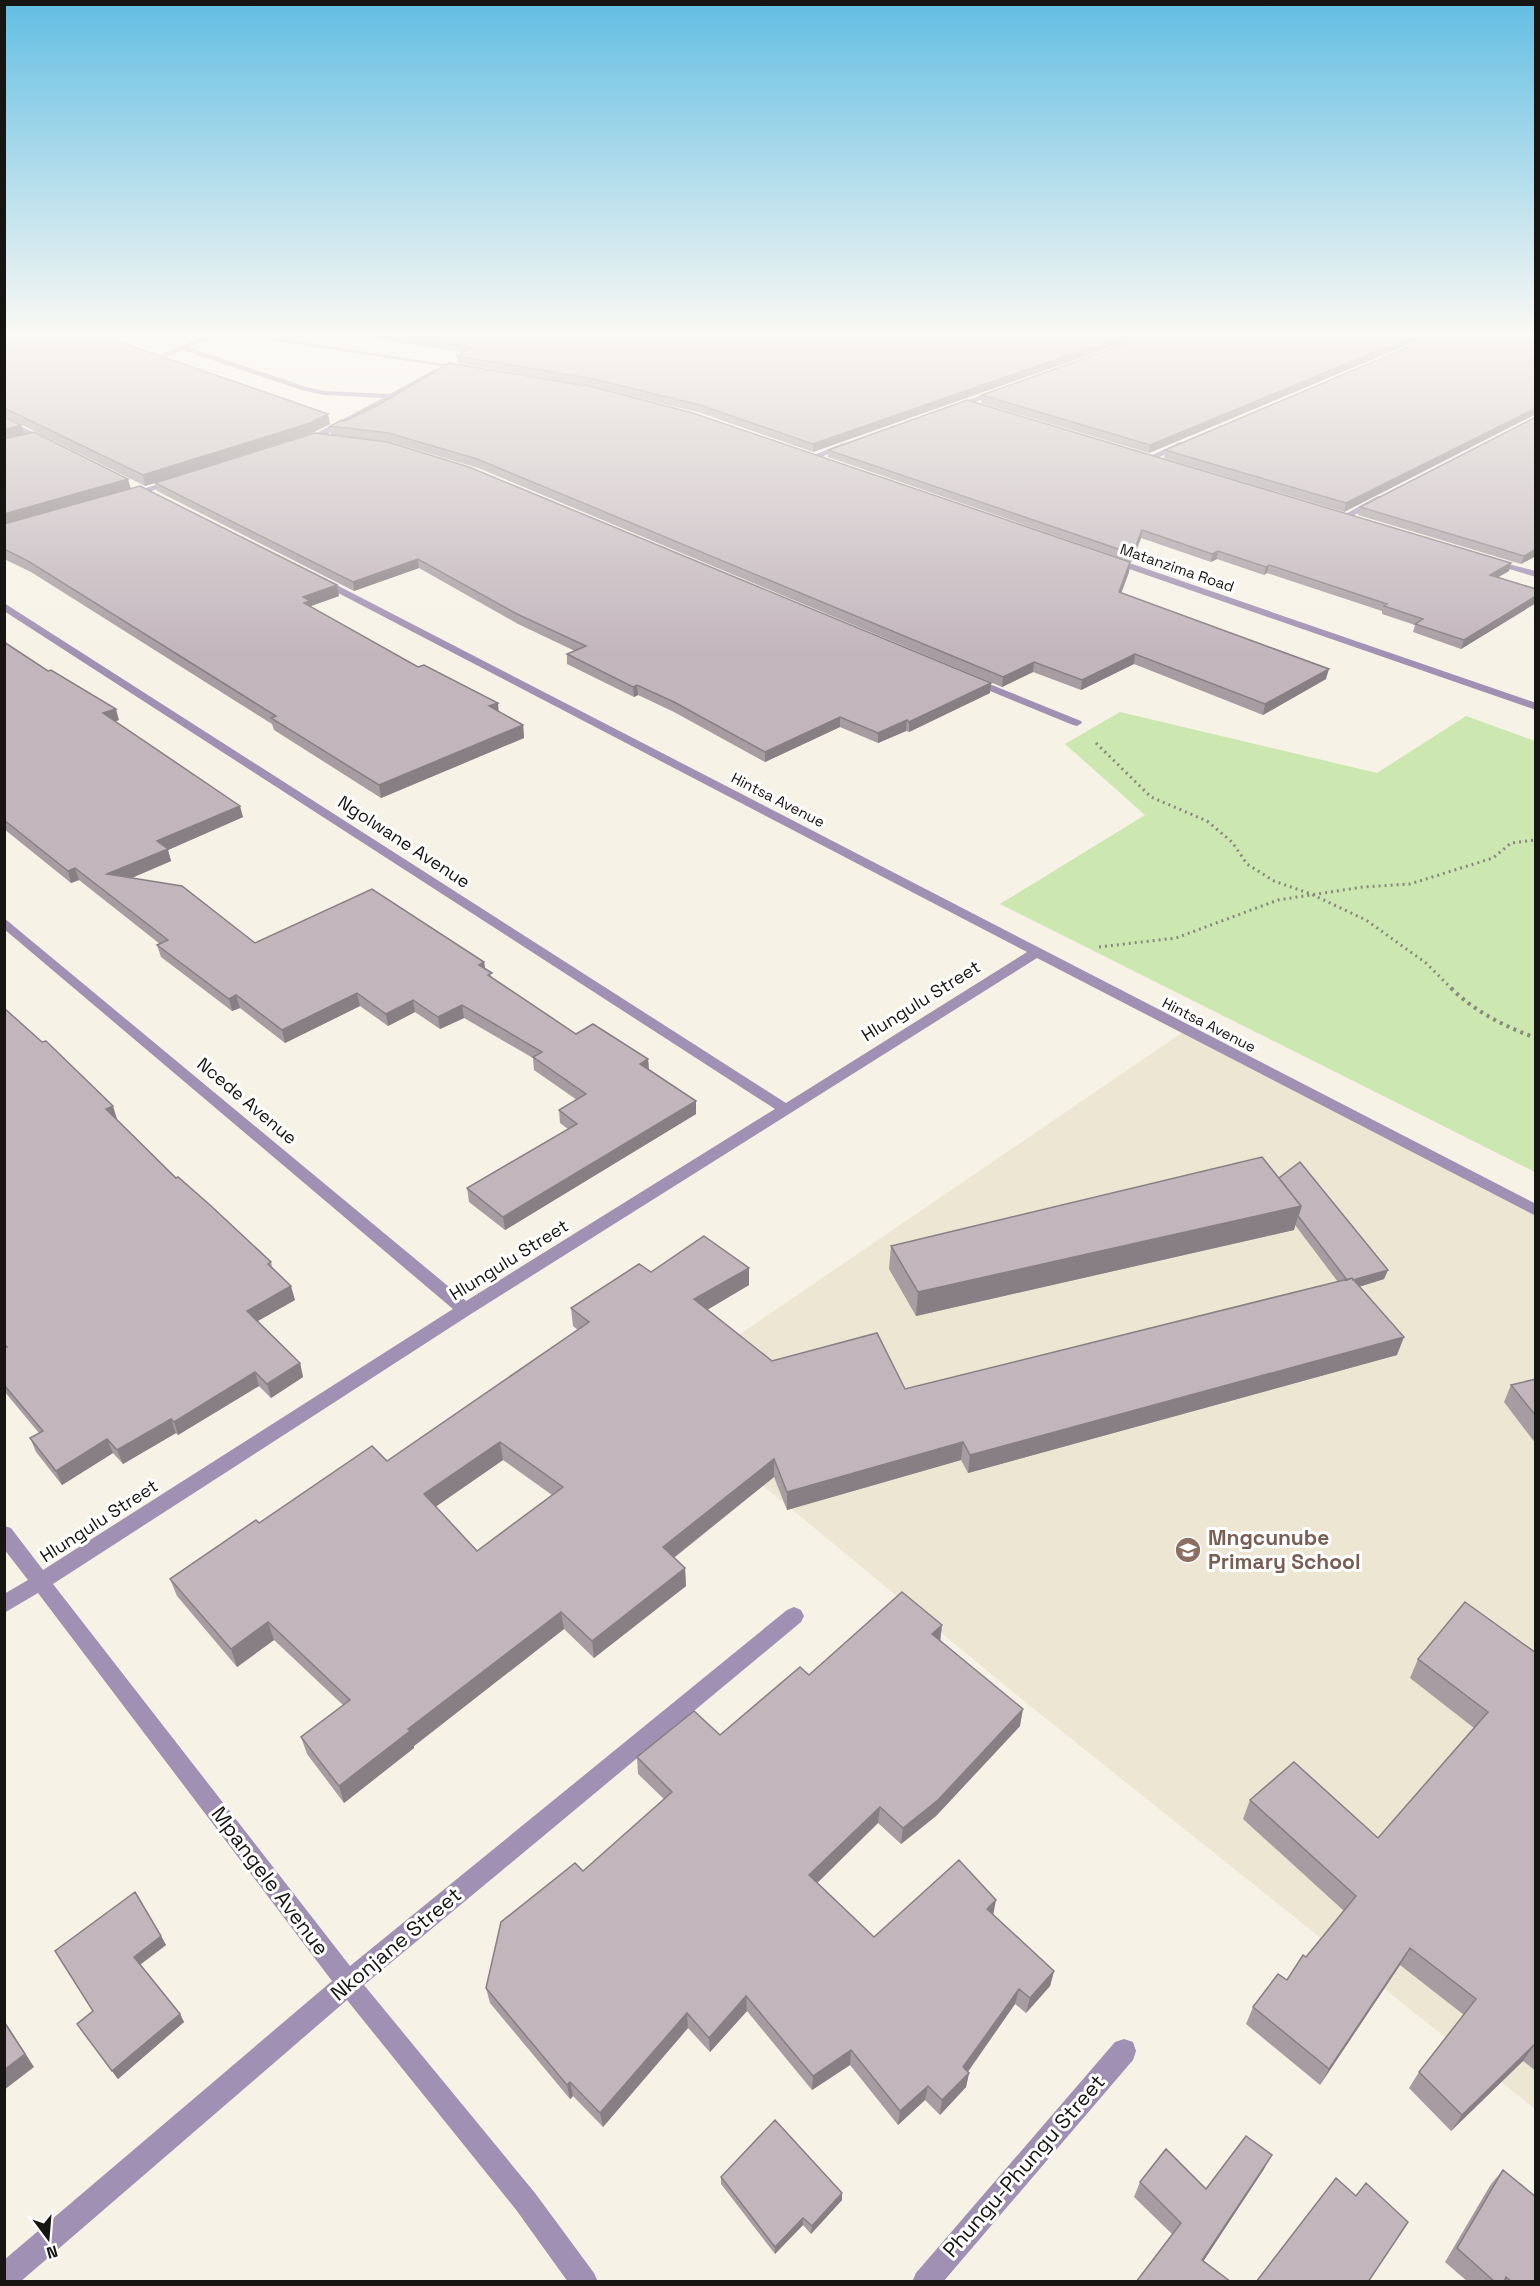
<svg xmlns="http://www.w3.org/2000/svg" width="1540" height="2286" font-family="'Space Grotesk',sans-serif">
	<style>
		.built { fill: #ece6d3 }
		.green { fill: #cce7b0 }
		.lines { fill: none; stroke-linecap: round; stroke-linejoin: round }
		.path-far1 { stroke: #8a8880; stroke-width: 3; stroke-dasharray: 2 4; stroke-linecap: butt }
		.path { stroke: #8a8880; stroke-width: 4; stroke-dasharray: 3 4.5; stroke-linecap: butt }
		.minor { fill: #a090b3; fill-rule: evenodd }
		.wall { fill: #a79ca2; fill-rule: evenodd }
		.shaded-wall { fill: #887f84 }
		.building { fill: #c2b5bc; stroke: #887f84; stroke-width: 1.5; fill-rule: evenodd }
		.labels { text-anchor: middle; stroke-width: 6; stroke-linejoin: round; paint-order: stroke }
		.far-street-label { font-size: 15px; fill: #161511; stroke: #fff }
		.street-label { font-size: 18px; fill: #161511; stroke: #fff }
		.near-education-label { font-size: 21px; font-weight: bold; fill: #785e54; stroke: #fff; text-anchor: start }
		.near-street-label { font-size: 21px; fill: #161511; stroke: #fff }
	</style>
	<rect width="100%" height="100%" fill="#f6f2e6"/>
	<path class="built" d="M1186,1030L1535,1211V2109L1029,1705L652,1394Z"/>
	<path class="green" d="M1120,712L1377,773L1466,716L1535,741V1172L1000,904L1145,815L1065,744Z"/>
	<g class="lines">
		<path class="path-far1" d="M1096,743L1151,797L1207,821L1232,842L1247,864L1274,881L1311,894L1366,920L1426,963L1453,990
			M1099,947L1176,938L1278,900L1363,887L1410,884L1493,858L1511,843L1536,840"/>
		<path class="path" d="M1451,988C1475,1012 1506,1027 1536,1038"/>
		<path class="minor" d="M206,336H215L189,347L303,386L324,391L390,394L435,369L442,371L319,439L300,443V439L313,435L383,398L324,395L301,390L183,350L166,357L184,365V367L160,358L161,354Z
			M244,336H261L471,368L467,370Z
			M997,389L1004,391L955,410L948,408Z
			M4,418L49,440L50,442L43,444L4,423Z
			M1180,442L1187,444L1151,461L1144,459Z
			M844,443L851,445L816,459L809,457Z
			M174,479H177V483L128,498L124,495Z
			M1378,496L1381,497V501L1347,519L1340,517Z
			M1109,558H1115L1536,703V710L1109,562Z
			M1489,559L1536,571V577L1489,563Z
			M319,579H325L1536,1204V1216L1037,958L471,1314L53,1584L350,1966L787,1610L794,1607L801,1610L804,1616L801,1622L364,1985L535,2193L594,2273L598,2282H568L517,2211L347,2000L20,2282H4V2260L332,1981L38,1593L4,1613V1594L28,1580L4,1549V1526L11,1528L43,1570L453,1309L4,929V918L466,1301L775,1109L4,611V603L786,1103L1027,952L319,583Z
			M972,677L1081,721L1082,723L1077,726L1073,725L968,682L967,680Z
			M1124,2039L1133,2042L1136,2051L1133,2060L943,2282H912L916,2273L1115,2042Z"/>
	</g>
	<path class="wall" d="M356,336H1142L813,452L701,413L594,387L458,363L457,356L463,352Z
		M1147,336H1428L1149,453L981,403L982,395Z
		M1536,336V414L1344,512L1164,458L1165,450Z
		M4,337L330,424L312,433L145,486L4,416Z
		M4,417L21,425L23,435L131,489L337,585L339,596L311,606V608L523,725L524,738L381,798L274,730L272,724L31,572L4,559Z
		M1536,417V556L1521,564L1358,515L1360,507Z
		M345,421L1130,562L1129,572L1121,593L1326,679L1263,715L1134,664L1081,690L1033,672L1002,687L478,468L391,442L331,435L330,426Z
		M828,450L1511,563L1509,571L1498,577L1536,589V603L1461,649L1413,632L1415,625L1382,614V611L1267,573L1264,575L1217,559L1211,562L1141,538L1132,562L828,457Z
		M155,483L990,693L909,732L906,731L878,743L840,727L765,762L674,712L638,695L634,697L567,664V654L575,651L518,624L419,568L354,591L157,491Z
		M4,642L119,720L115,721L243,817L168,850L171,861L131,878L255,943L484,962L485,969L493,978L576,1034L648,1059L649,1069L696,1101V1114L505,1230L469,1202L467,1188L568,1129L560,1123L559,1110L577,1100L534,1070L533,1058L464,1018L440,1029L415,1012L388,1026L360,1006L285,1043L240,1008L232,1011L161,957L157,945L160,944L79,880L71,883L4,829Z
		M4,1008L176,1178L271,1262L272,1267L295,1300L257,1321L300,1363L303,1377L271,1398L259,1386L178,1435L176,1433L123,1464L113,1453L62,1485L36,1452L30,1438L39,1433L4,1391Z
		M1279,1178L1388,1270L1384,1279L1359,1287L1397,1355L968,1473L961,1460L787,1510L774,1477L674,1558L685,1568L686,1586L594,1658L564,1629L414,1746V1748L344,1803L307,1754L301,1737L343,1705L274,1640L237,1667L177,1596L170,1579L259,1523L387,1461L578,1330L573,1326L571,1308L651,1272L749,1285L707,1310L772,1361L905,1389L1338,1282L1295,1225L1294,1230L916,1316L889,1269L891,1246ZM503,1460L552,1495L477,1551L435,1507Z
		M1536,1379V1444L1504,1402L1511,1385Z
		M942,1625L940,1641L1020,1726L936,1816L901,1844L878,1823L817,1883L874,1937L993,1915L1054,1971L1050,1986L1026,2013L1015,2004L968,2072L969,2073L966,2087L940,2115L925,2100L898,2125L850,2065L812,2090L747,2011L710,2052L688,2028L603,2127L573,2096L570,2099L490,2003L486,1988L583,1871L664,1799L638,1774L637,1757L720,1735L809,1675Z
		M1536,1653V2071L1523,2061L1451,2131L1409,2088L1419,2072L1464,2015L1400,1965L1320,2085L1246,2024L1253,2007L1287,1980L1344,1911L1243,1819L1250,1800L1378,1838L1474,1728L1410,1678L1418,1659Z
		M161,1936L166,1945L140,1965L180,2014L184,2022L118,2079L77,2024L93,2011Z
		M1264,2169L1203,2261L1136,2282L1172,2234L1134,2197L1140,2182L1206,2189Z
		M1503,2170L1536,2282H1468L1445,2262L1491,2184Z
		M721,2177L842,2200L811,2234L803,2225L775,2254L721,2184Z"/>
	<path class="shaded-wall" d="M1123,336H1142L813,452V444Z
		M1413,336H1428L1149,453L1150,445Z
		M1536,408V414L1344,512L1346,503Z
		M328,414L330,424L312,433L145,486L143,475Z
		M21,425L24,435L4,441V430Z
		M128,479L131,489L4,526V514Z
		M1142,530L1141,538L1132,562L1133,554Z
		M1536,549V556L1521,564L1524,556Z
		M1218,551L1217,559L1211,562L1212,554Z
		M418,559L419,568L354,591L353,582Z
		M1130,562L1129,572L1118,602L1119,592Z
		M1511,563L1509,571L1488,583L1490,575Z
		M1269,565L1267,573L1264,575L1266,567Z
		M337,585L339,596L311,606L312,613L306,615L303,597Z
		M1536,596V603L1461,649L1464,640Z
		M1135,654L1134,664L1081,690L1082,680Z
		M1034,662L1033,672L1002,687L1003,677Z
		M1329,669L1326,679L1263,715L1265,704Z
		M991,683L990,693L909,732V722Z
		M637,685L638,695L634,697L633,687Z
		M498,703L499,715L489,706Z
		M116,709L119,720L106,725L103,713Z
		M840,717V727L765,762V752Z
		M907,720L906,731L878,743V733Z
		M523,725L524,738L381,798L379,785Z
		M240,806L243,817L168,850L171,861L111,887L107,874L157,841Z
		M75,868L79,880L71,883L68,871Z
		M484,962L486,974L479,965Z
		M357,993L360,1006L285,1043L282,1030Z
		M236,995L240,1008L232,1011L229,999Z
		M413,1000L415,1012L388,1026L386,1014Z
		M462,1005L464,1018L440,1029L438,1017Z
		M648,1059L649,1072L640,1064Z
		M696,1101V1114L505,1230L503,1217Z
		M113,1106L117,1119L110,1123L106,1109Z
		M1301,1206L1294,1230L916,1316L918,1292Z
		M749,1268V1285L695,1317L694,1299Z
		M1388,1270L1384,1279L1345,1291L1348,1282Z
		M291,1286L295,1300L251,1325L247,1311Z
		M1404,1337L1397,1355L968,1473L970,1455Z
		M300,1363L303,1377L271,1398L267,1384Z
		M255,1372L259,1386L178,1435L174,1422Z
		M171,1419L176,1433L123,1464L117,1450Z
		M107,1439L113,1453L62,1485L56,1471Z
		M500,1442L503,1460L428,1512L424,1494Z
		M963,1442L961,1460L787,1510V1492Z
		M774,1459V1477L664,1565L663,1547Z
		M685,1568L686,1586L594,1658L592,1641Z
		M561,1612L564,1629L414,1746V1748L344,1803L339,1786L408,1729Z
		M268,1622L274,1640L237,1667L231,1649Z
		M942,1625L940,1642L932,1634Z
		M1023,1709L1020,1726L936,1816L901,1844L903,1828Z
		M880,1807L878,1823L809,1891V1875Z
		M996,1900L993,1916L987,1909Z
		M161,1936L166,1945L138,1966L134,1957Z
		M1410,1948L1400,1965L1320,2085L1329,2069Z
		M1054,1971L1050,1986L1026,2013L1030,1998Z
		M1019,1989L1015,2004L961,2081L969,2073L966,2087L940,2115L942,2100L963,2067Z
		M746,1996L747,2011L710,2052L709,2038Z
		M687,2013L688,2028L603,2127L600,2113Z
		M180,2014L184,2022L118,2079L112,2071Z
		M4,2020L34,2067L4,2090Z
		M1535,2044L1523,2061L1451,2131L1462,2115Z
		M851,2050L850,2065L812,2090L813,2076Z
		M570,2082L573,2096L570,2099L567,2085Z
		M928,2086L925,2100L898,2125L900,2111Z
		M1272,2155L1264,2169L1195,2274L1202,2260Z
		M842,2193V2200L811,2234L812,2226Z
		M803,2218V2225L775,2254V2247Z"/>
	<path class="building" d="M7,336H103L328,414L310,423L143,475L4,408V337Z
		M402,336H1123L813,444L700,405L594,379L457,356L472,347Z
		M1147,336H1413L1150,445L982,395Z
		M1434,336H1536V408L1346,503L1165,450Z
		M449,363L593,387L693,413L1130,562L1119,592L1329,669L1265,704L1135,654L1082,680L1034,662L1003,677L477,459L389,433L330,426L342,420L345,421L380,404Z
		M967,400L1511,563L1490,575L1536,589V596L1464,640L1415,624L1423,619L1384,606L1387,604L1269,565L1266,567L1218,551L1212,554L1142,530L1133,554L828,450Z
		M4,417L21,425L4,430Z
		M1536,417V549L1524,556L1360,507Z
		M34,432L128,479L4,514V439Z
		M315,433L388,442L469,467L991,683L909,722L907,720L878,733L840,717L765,752L674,702L637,685L633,687L567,654L586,646L517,614L418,559L353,582L155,483Z
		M140,486L337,585L303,597L310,601L304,603L418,667L424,665L498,703L489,706L523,725L379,785L271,718L276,716L28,561L4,549V524Z
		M4,642L48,671L51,670L116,709L103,713L240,806L157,841L168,849L107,874L182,886L255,943L372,889L484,962L479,965L492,973L488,975L576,1034L593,1024L648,1059L640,1064L696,1101L503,1217L467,1188L577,1124L559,1110L586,1094L533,1057L542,1052L462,1005L438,1017L413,1000L386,1014L357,993L282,1030L236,995L229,999L157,945L168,940L75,868L68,871L4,820Z
		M4,1008L42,1042L46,1041L113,1106L106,1109L176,1178L178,1177L210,1205L271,1262L268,1264L291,1286L247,1311L300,1363L267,1384L255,1372L174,1422L171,1419L117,1450L107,1439L56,1471L30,1438L43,1431L4,1385V1348L7,1347L4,1344Z
		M1262,1157L1301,1206L918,1292L891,1246Z
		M1300,1162L1388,1270L1353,1280L1352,1278L1347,1280L1298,1216L1301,1206L1279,1178Z
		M704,1236L749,1268L694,1299L772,1361L877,1333L905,1389L1352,1278L1404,1337L970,1455L963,1442L787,1492L774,1459L663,1547L685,1568L592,1641L561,1612L408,1729L410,1731L339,1786L301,1737L350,1700L268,1622L231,1649L170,1579L256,1520L259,1523L372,1446L387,1461L589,1322L571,1308L639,1264L651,1272ZM500,1442L563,1487L477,1551L424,1494Z
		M1536,1379V1416L1511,1385Z
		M902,1592L942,1625L932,1634L1023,1709L938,1800L903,1828L880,1807L809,1875L874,1937L959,1860L996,1900L987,1909L1054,1971L1030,1998L1019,1989L963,2067L969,2073L942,2100L928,2086L900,2111L851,2050L813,2076L746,1996L709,2038L687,2013L600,2113L570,2082L567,2085L486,1988L501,1922L575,1863L583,1871L672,1792L637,1757L694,1711L720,1735L800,1667L809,1675Z
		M1465,1602L1536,1653V2045L1535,2044L1462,2115L1419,2072L1476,1999L1410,1948L1329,2069L1253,2007L1278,1974L1287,1980L1303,1955L1306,1957L1356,1896L1250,1800L1294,1762L1378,1838L1488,1712L1418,1659Z
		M135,1892L161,1936L134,1957L180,2014L112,2071L77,2024L93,2011L55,1951Z
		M4,2022L25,2054L4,2070Z
		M775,2120L842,2193L812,2226L803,2218L775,2247L721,2177Z
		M1246,2136L1272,2155L1202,2260L1231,2282H1136L1181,2223L1140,2182L1166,2149L1206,2189Z
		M1503,2170L1536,2197V2282H1512L1506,2277L1504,2282H1495L1457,2248Z
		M1336,2178L1356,2196L1366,2183L1408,2222L1368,2282H1256Z"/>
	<linearGradient id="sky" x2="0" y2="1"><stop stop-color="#62bee3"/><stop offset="0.51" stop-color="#fbf9f4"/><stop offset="1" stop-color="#fbf9f4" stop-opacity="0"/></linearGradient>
	<rect width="1540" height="656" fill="url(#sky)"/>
	<defs>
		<g id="school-disc" transform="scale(1.35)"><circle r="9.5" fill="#8d6e63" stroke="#fff"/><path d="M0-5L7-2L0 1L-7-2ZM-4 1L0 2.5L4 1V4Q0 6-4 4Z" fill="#fff"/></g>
	</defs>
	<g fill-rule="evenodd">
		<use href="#school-disc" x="1188" y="1550"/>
	</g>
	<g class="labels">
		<g class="far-street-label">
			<text transform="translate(1177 568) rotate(19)" y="5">Matanzima Road</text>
			<text transform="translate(778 800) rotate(27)" y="5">Hintsa Avenue</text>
			<text transform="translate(1209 1025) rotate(27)" y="5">Hintsa Avenue</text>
		</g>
		<g class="street-label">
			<text transform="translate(404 842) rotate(33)" y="6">Ngolwane Avenue</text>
			<text transform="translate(921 1001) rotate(-32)" y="6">Hlungulu Street</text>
			<text transform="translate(247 1101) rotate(40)" y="6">Ncede Avenue</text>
			<text transform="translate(509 1260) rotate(-32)" y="6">Hlungulu Street</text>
			<text transform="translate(99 1521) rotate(-33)" y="6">Hlungulu Street</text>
		</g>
		<g class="near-education-label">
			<text x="1208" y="1545">Mngcunube<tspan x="1208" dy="24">Primary School</tspan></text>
		</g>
		<g class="near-street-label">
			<text transform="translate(270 1881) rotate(53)" y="7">Mpangele Avenue</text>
			<text transform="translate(396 1944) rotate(-40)" y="7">Nkonjane Street</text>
			<text transform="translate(1024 2166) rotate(-49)" y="7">Phungu-Phungu Street</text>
		</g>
	</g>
	<rect width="1540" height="2286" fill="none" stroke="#161511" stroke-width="12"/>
	<g transform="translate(48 2238) rotate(164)" stroke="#ffffff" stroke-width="4.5" paint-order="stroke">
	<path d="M0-4.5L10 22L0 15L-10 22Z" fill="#161511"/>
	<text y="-9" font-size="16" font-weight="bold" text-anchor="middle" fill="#161511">N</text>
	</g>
</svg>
